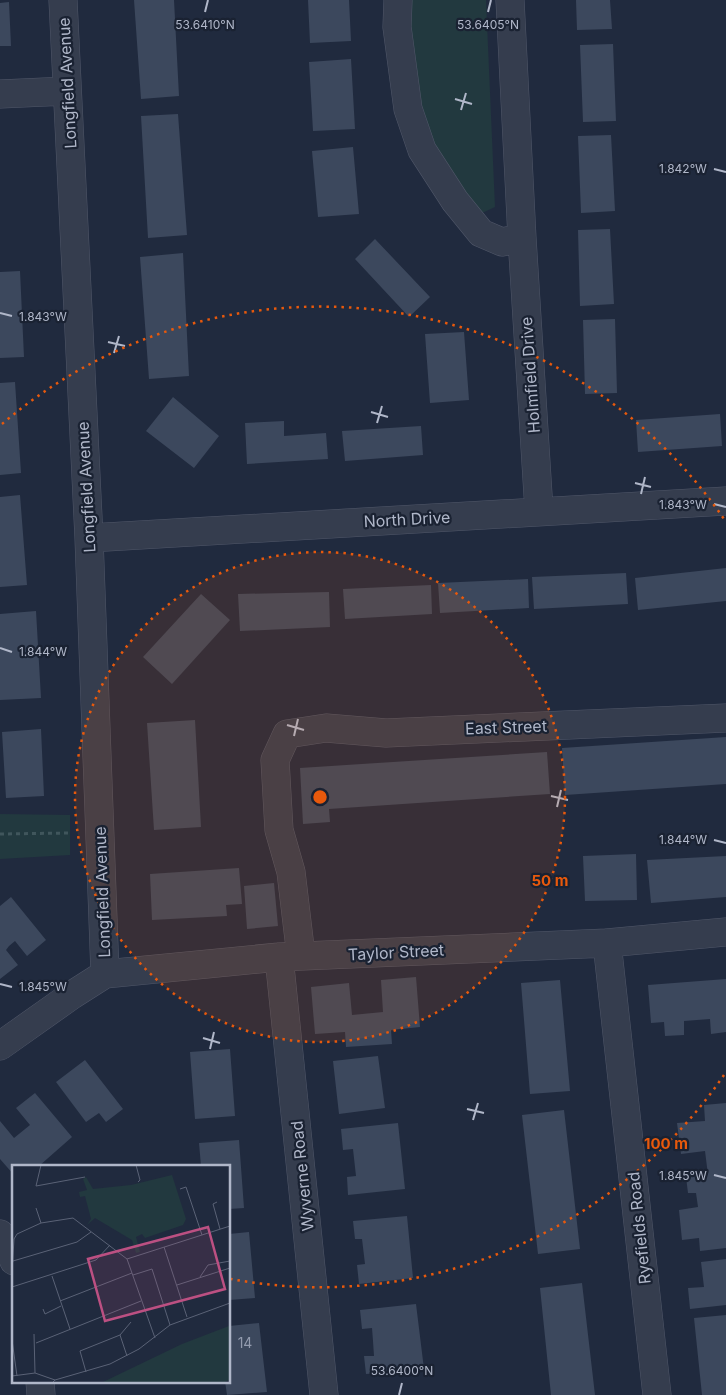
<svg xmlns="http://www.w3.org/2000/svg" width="726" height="1395" font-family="Inter,sans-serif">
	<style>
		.green { fill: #22393f }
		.building { fill: #3c485d }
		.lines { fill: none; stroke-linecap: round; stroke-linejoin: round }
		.minor-casing { stroke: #505769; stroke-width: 29 }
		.path { stroke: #40565c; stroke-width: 3; stroke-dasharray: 4 4; stroke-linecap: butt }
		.minor { stroke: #353d4e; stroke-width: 28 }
		.ticks { fill: none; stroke: #b0b7c9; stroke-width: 2 }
		.ring { fill: none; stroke: #e8590c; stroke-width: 2.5; stroke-dasharray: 2.5 5 }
		.labels { text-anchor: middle; stroke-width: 4.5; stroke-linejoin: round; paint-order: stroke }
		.number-label { font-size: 14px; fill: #939bae }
		.street-label { font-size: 16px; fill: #b0b7c9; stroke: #1a2232 }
		.inset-road { fill: none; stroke: #5a6276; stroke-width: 1 }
		.view { fill: #bc5082; fill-opacity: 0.15; stroke: #bc5082; stroke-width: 2.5 }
		.inset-edge { fill: none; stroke: #b0b7c9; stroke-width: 2.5 }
		.ticks-label { font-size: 12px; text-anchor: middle; fill: #b0b7c9; stroke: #1a2232; stroke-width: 4.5; stroke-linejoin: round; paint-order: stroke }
		.centre { fill: #e8590c; stroke: #1a2232; stroke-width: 2.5 }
		.ring-label { font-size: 15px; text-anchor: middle; font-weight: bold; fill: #e8590c; stroke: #1a2232; stroke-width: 4.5; stroke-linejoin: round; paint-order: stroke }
	</style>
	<rect width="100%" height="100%" fill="#202a3e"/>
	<path class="green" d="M408,0H486L495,207L482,213L439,166L421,112Z
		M0,814L70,815V855L0,859Z"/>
	<path class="building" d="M134,0H174L179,96L141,99Z
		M308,0H349L351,41L310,43Z
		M576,0H610L612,29L577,30Z
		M9,2L11,46H0V3Z
		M613,44L616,121L583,122L580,45Z
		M351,59L355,129L313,131L309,62Z
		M178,114L187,235L148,238L141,116Z
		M611,135L615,211L581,213L578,136Z
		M353,147L359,214L318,217L312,151Z
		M610,229L614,304L580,306L578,230Z
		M375,239L430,297L409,317L355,259Z
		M183,253L189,376L149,379L140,257Z
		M20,271L24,357L0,358V272Z
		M615,319L617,393L585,394L583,320Z
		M464,332L469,400L430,403L425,334Z
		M15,382L21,473L0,475V383Z
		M173,397L219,436L194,468L146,431Z
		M720,414L722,446L638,452L636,420Z
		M284,421V436L326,433L328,459L247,464L245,423Z
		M421,426L423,455L345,461L342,431Z
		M20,495L27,585L0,587V497Z
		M726,568V601L638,610L635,578Z
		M626,573L628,604L534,609L532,577Z
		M528,579L529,608L440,613L438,583Z
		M431,585L432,614L345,619L343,589Z
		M329,592L330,627L240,631L238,594Z
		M201,594L230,620L172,684L143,657Z
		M36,611L41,698L0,700V614Z
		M195,720L201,827L154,830L147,723Z
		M41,729L44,796L6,798L2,732Z
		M726,737V784L565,795L562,748Z
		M547,752L550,794L329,809L330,822L303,824L300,768Z
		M636,854L637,900L585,901L583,856Z
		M726,856V897L651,903L647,860Z
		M239,868L242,904L226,905L227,916L152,920L150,874Z
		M274,883L278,926L247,929L244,886Z
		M11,897L46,940L27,956L15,941L9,946L6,950L18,965L0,979V906Z
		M416,977L420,1027L391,1030L392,1044L346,1047L345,1032L315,1034L311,987L349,983L352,1015L383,1012L381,980Z
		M726,979V1032L711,1034L710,1019L684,1021V1035L665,1036L664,1022L651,1023L648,985Z
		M560,980L570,1091L530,1094L521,983Z
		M230,1049L235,1116L195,1119L190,1052Z
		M378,1056L385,1108L339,1114L333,1061Z
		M85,1060L123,1109L106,1122L99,1113L86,1122L56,1082Z
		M35,1093L72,1137L39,1166H14V1175L0,1159V1121L14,1138L30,1125L16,1108Z
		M726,1103V1248L700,1251L699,1238L682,1240L679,1210L698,1207L696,1193H688L686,1177L708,1175L705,1151L681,1154L677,1123L705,1121L704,1105Z
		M564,1110L580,1249L538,1254L522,1115Z
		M398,1123L405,1189L348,1195L347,1177L356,1176L353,1149L343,1150L341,1129Z
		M239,1140L244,1208L229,1209V1166H201L199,1143Z
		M407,1216L413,1278L359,1284L357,1265L365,1264L362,1239H355L353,1221Z
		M249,1232L255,1298L229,1300V1234Z
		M726,1259V1305L690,1309L688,1288L704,1287L701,1262Z
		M582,1283L595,1395H551L540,1288Z
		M416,1304L424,1369L366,1374L364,1356H374L373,1341L372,1328L362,1329L360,1310Z
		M726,1315V1395H702L694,1318Z
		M259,1323L267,1392L227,1395L225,1381H229V1326Z"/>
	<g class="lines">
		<g class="minor-casing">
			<path id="minor" d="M63,0L89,538L105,974
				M398,0L397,27L408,109L422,150L455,201L481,233L502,242L522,238
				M510,0L522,238L539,511
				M0,94L67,91
				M89,538L726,501
				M607,943L657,1395
				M301,956L291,872L279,830L275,760L287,734L326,728L386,733L726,718
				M279,957L324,1395
				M0,1046L72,995L105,974L279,957L607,943L726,932
				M0,1234L6,1241L14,1261
				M40,1381L41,1395"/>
		</g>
		<path class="path" d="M0,834L69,833"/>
		<use href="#minor" class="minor"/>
	</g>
	<path class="ticks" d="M205,12L208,0M488,12L491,0M455,99L472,104M461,110L466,93M714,169L726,172M0,313L12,316M108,342L125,346M114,353L119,336M371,412L388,417M377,423L382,406M635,483L651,487M641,494L645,477M714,504L726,507M0,648L12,652M287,725L304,730M294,736L298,719M551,796L568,800M557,807L561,790M714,840L726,843M0,984L12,987M203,1038L220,1043M210,1049L214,1032M467,1109L484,1113M473,1120L478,1103M714,1175L726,1178M399,1395L402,1383"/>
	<circle cx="320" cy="797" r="245" fill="#e8590c" fill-opacity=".12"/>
	<g class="ring">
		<circle cx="320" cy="797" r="245"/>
		<path d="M724 1075A490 490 0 0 1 231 1279M2 424A490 490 0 0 1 724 519"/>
	</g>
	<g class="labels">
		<g class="number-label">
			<text x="245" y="1348">14</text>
		</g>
		<g class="street-label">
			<text transform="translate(67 83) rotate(-93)" y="6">Longfield Avenue</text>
			<text transform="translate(530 375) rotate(-94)" y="6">Holmfield Drive</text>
			<text transform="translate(86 487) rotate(-93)" y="6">Longfield Avenue</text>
			<text transform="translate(407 519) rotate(-3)" y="6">North Drive</text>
			<text transform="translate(506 727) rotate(-2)" y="6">East Street</text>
			<text transform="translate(102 892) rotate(-92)" y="6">Longfield Avenue</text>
			<text transform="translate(396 952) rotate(-3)" y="6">Taylor Street</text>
			<text transform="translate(302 1176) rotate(-96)" y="6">Wyverne Road</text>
			<text transform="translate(639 1228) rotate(-96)" y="6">Ryefields Road</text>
		</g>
	</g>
	<g transform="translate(12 1165)">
		<rect width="218" height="218" fill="#202a3e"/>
		<path d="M160,10L174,54L171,60L133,73L130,69L124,72L128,87L124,88L120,75L83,53L75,60L79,54L73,31L68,32L67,27L75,25L71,14L74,12L81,24L119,20ZM217,161V215L213,217H91L170,179Z" fill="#22393f"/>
		<path class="inset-road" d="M29,0L24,21L73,12M124,0L128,15L126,17M168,24L174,22L190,70M205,37L201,39L208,64M24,43L29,58M152,82L175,152M115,94L218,61M1,96L65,77L79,67M0,107L2,74L5,69L29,58L61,53L115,94L143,173M121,110L140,104L158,160M40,111L58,164M188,112L196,100L218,96M165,120L218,103M0,122L84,95L98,80M48,136L120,108M31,144L33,149L49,141M22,169L23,208M108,170L119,157M0,175L5,211M24,178L129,136M74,207L68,186L108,170L115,191M0,211L23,208L43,215L41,217M43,215L98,199L127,184L158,160L218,138"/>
		<path class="view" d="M196,62L213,124L93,156L76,94Z"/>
		<rect width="218" height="218" class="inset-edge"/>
	</g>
	<g class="ticks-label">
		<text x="488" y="29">53.6405°N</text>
		<text x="205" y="29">53.6410°N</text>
		<text x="683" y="173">1.842°W</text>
		<text x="43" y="321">1.843°W</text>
		<text x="683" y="509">1.843°W</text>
		<text x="43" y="656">1.844°W</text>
		<text x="683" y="844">1.844°W</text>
		<text x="43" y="991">1.845°W</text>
		<text x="683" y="1180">1.845°W</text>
		<text x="402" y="1375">53.6400°N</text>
	</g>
	<circle cx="320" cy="797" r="8" class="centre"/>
	<g class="ring-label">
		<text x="550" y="886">50 m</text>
		<text x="666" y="1149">100 m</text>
	</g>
</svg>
